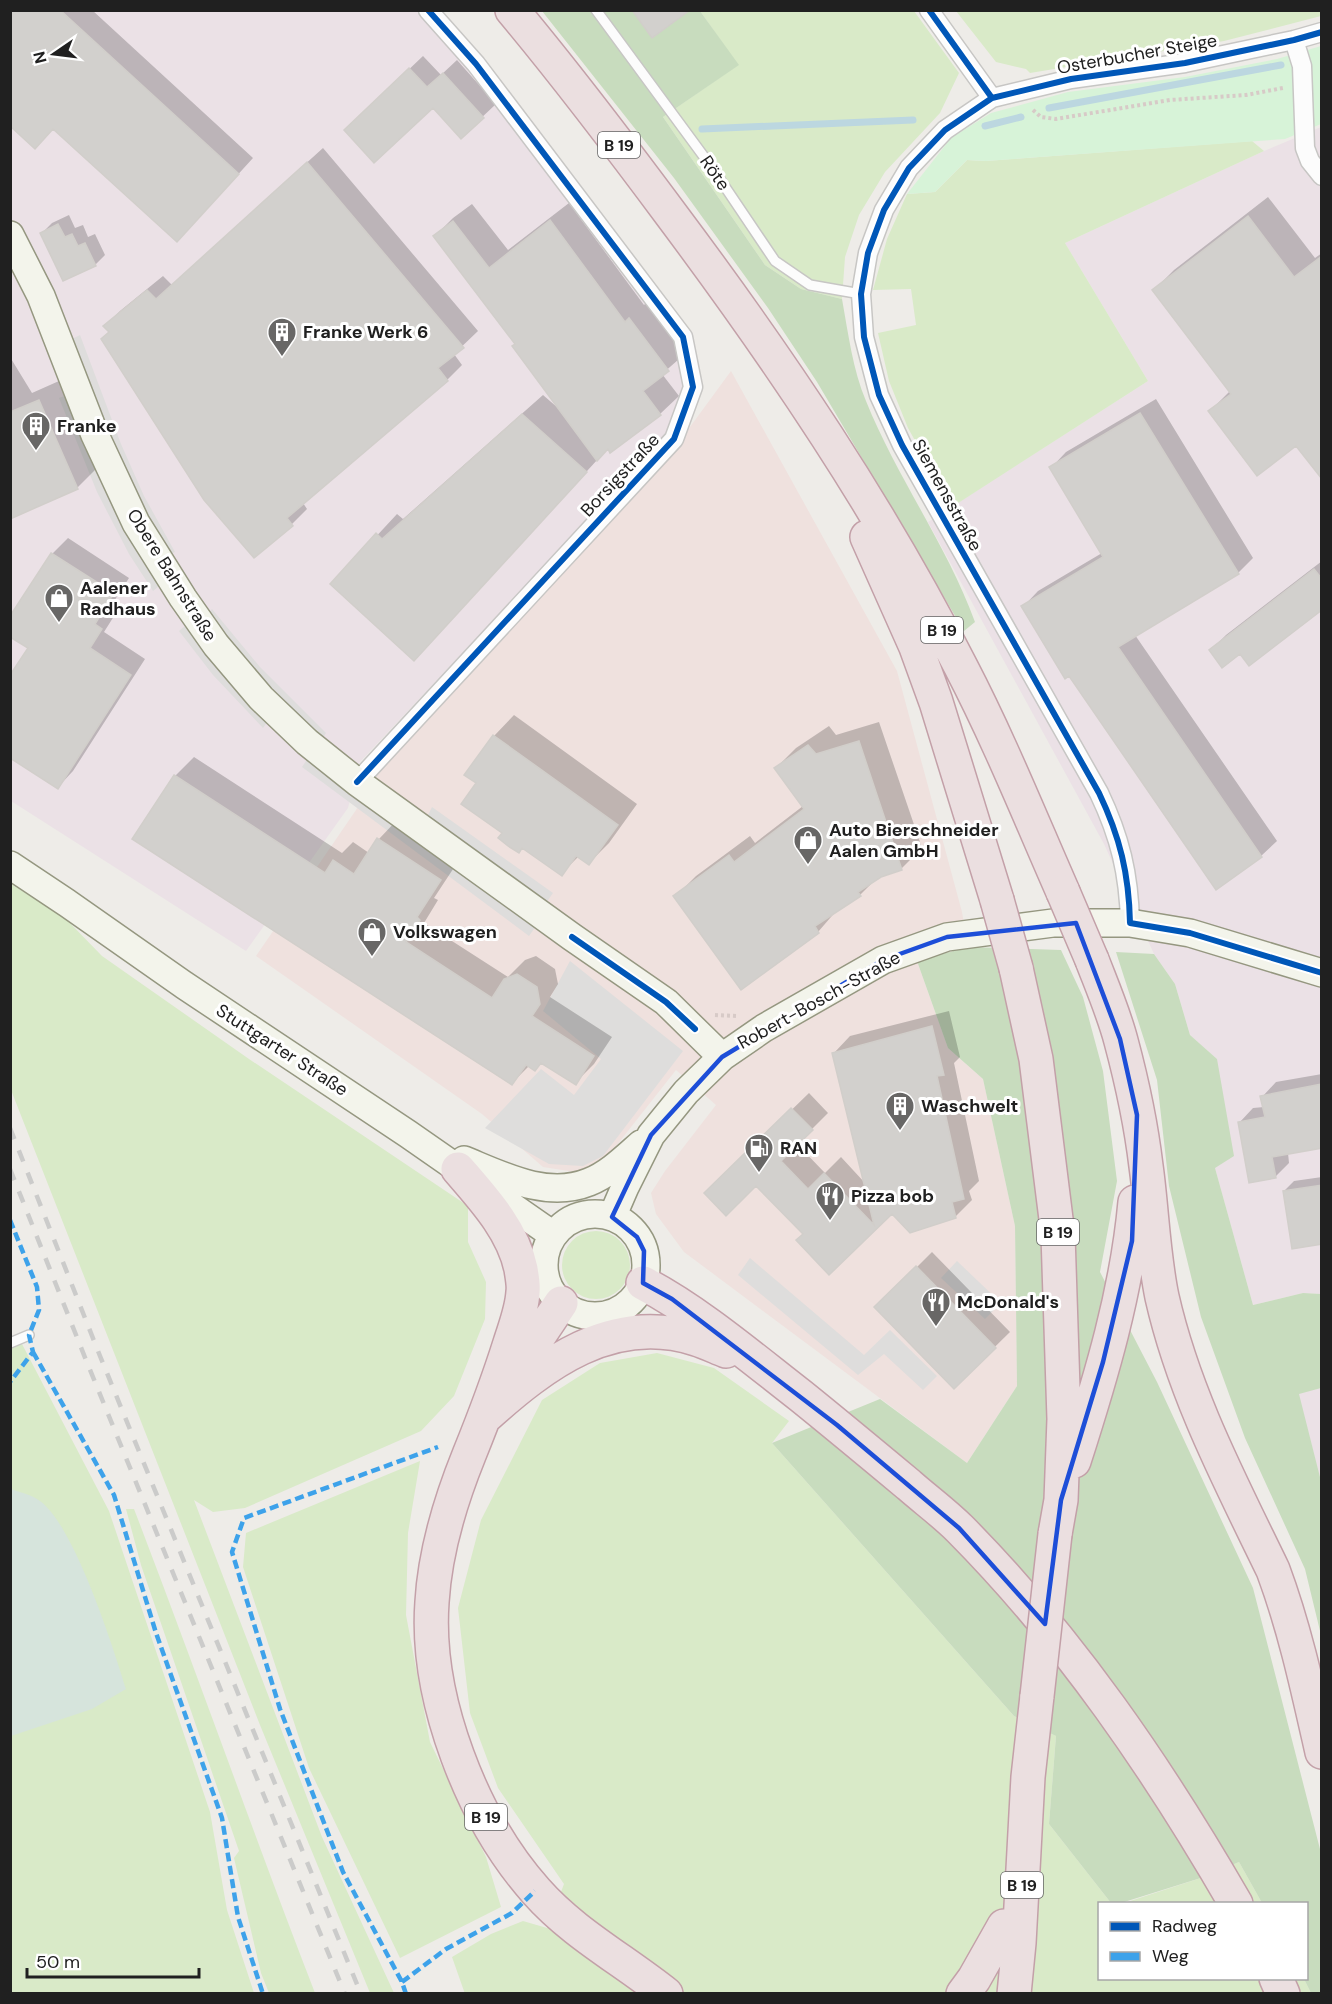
<svg xmlns="http://www.w3.org/2000/svg" width="1332" height="2004" font-family="'DM Sans',sans-serif">
	<style>
		.commercial { fill: #efe1de }
		.industrial { fill: #ebe1e6 }
		.grass { fill: #d9eac8 }
		.forest { fill: #c8dcbe }
		.wetland { fill: #d6e4dc }
		.park { fill: #d7f3d8 }
		.parking { fill: #dedddc }
		.shadow { fill: #0003 }
		.lines { fill: none; stroke-linecap: round; stroke-linejoin: round }
		.stream { stroke: #bcd7e0; stroke-width: 7 }
		.building { fill: #d2d0cd; stroke: #d1ceca; stroke-width: 1.5 }
		.lane-casing { stroke: #c7c6c4; stroke-width: 12 }
		.street-casing { stroke: #c7c6c4; stroke-width: 21 }
		.secondary-casing { stroke: #959780; stroke-width: 30 }
		.highway-casing { stroke: #c3a0a8; stroke-width: 36 }
		.path { stroke: #d7cac7; stroke-width: 4; stroke-dasharray: 3 3; stroke-linecap: butt }
		.lane { stroke: #fcfcfc; stroke-width: 9 }
		.street { stroke: #fcfcfc; stroke-width: 18 }
		.secondary { stroke: #f3f4eb; stroke-width: 27 }
		.highway { stroke: #ebdfe0; stroke-width: 33 }
		.rail { stroke: #cbcbca; stroke-width: 4.5; stroke-dasharray: 12 12; stroke-linecap: butt }
		.highway-bridge-casing { stroke: #c3a0a8; stroke-width: 36; stroke-linecap: butt }
		.highway-bridge { stroke: #ebdfe0; stroke-width: 33 }
		.quiet { stroke: #3da2ea; stroke-width: 4.5; stroke-dasharray: 9 4.5; stroke-linecap: butt }
		.cycleway-casing { stroke: #fff; stroke-width: 10 }
		.cycleway { stroke: #0057b8; stroke-width: 6 }
		.marked { fill: none; stroke: #1d4ed8; stroke-width: 4.5; stroke-linejoin: round }
		.labels { text-anchor: middle; stroke-width: 6; stroke-linejoin: round; paint-order: stroke }
		.shield { fill: #fff; stroke: #636363; stroke-width: 1.5 }
		.shield-label { font-size: 16px; font-weight: bold; fill: #202020 }
		.street-label { font-size: 18px; fill: #202020; stroke: #fff }
		.poi-label { font-size: 18px; font-weight: bold; fill: #202020; stroke: #fff; text-anchor: start }
	</style>
	<rect width="100%" height="100%" fill="#eeece8"/>
	<path class="commercial" d="M731,371L897,671L962,912L968,947L917,961L948,1048L983,1079L1015,1226L1017,1386L967,1463L684,1252L656,1214L651,1193L665,1171L716,1105L676,1070L609,1155L592,1165L575,1172L543,1167L482,1114L256,956L356,810L377,774L679,442Z"/>
	<path class="industrial" d="M10,11H422L470,54L675,341L686,384L668,434L359,763L348,808L246,951L11,801Z
		M1321,127V1294L1303,1293L1253,1305L1215,1168L1217,1059L1190,1035L1175,984L1154,954L1104,844L928,522L1148,381L1065,243L1264,151Z
		M1321,1388V1481L1298,1393Z"/>
	<path class="grass" d="M1321,10V16L1224,41L1030,73L1026,69L996,62L956,11Z
		M700,11H914L959,73L940,113L885,172L859,215L845,257L842,299L801,289L765,265L663,117L738,65Z
		M1252,141L1264,151L1065,243L1148,381L952,507L908,428L889,381L878,333L916,325L911,289L873,290L887,239L907,194L935,192L967,160L986,161Z
		M11,884L65,918L102,956L249,1059L468,1206V1242L486,1282L485,1319L454,1396L421,1431L245,1508L213,1512L194,1500L322,1837L394,1993H370L260,1725L11,1090Z
		M562 1265a34 34 0 1 1 68 0a34 34 0 1 1-68 0Z
		M22,1344L109,1511L210,1812L227,1910L254,1993H11L10,1349Z
		M657,1353L714,1368L789,1421L772,1443L1014,1716L1056,1736L1049,1824L1111,1903L1100,1904V1978L1304,1979L1311,1993L465,1994L452,1957L491,1934L523,1921L547,1928L564,1884L498,1788L470,1713L458,1608L481,1520L542,1400L600,1363Z
		M420,1461L408,1533L406,1615L430,1742L486,1857L501,1907L400,1958L309,1768L243,1567L246,1533Z
		M126,1509H134C196,1670 253,1833 315,1993H269L261,1973L234,1858L239,1851L141,1565Z
		M1239,1862L1262,1903L1121,1904L1204,1877Z"/>
	<path class="forest" d="M542,11H700L739,65L663,117L765,265L801,289L842,299C848,332 853,371 866,401C897,478 947,545 975,622L964,631L817,382L768,308L674,178Z
		M968,947L1061,950L1083,997L1103,1071L1117,1181L1100,1272L1157,1382L1253,1588L1321,1853V1993H1311L1304,1979L1306,1978V1904L1262,1903L1239,1862L1204,1877L1121,1903H1111L1049,1824L1056,1736L1014,1716L772,1443L880,1399L967,1463L1017,1386L1015,1226L983,1079L948,1048L917,961Z
		M1116,952L1154,954L1175,984L1190,1035L1217,1059L1234,1156L1215,1168L1253,1305L1303,1293L1321,1294V1388L1299,1394L1321,1481V1635L1305,1569L1245,1438L1201,1317L1169,1186L1157,1080Z"/>
	<path class="wetland" d="M11,1489C19,1492 29,1494 37,1499C73,1520 113,1647 126,1689L92,1709L11,1736Z"/>
	<path class="park" d="M1321,46V124L1285,139L986,161L967,160L935,192L907,194L951,138L991,113L1068,92L1185,77L1277,59Z"/>
	<path class="parking" d="M80,335L121,444L144,496L175,552L168,555L127,480L72,339Z
		M67,395L92,462L119,519L140,558L159,586L153,591L129,554L97,492L59,398Z
		M212,609L260,667L326,733L323,738L318,737L274,694L207,615Z
		M186,625L268,721L263,728L213,675L179,631Z
		M308,758L536,926L529,936L302,767Z
		M432,807L553,893L546,903L427,817Z
		M570,961L683,1051L603,1156L583,1166L549,1164L485,1128L541,1069L574,1095L601,1059L543,1011Z
		M750,1258L864,1355L890,1330L937,1376L923,1390L884,1354L858,1375L738,1275Z
		M957,1261L1001,1303L985,1319L941,1278Z"/>
	<path class="shadow" d="M10,10H92L253,158L192,225Z
		M423,56L441,75L457,60L496,104L461,137L433,106L359,117Z
		M323,148L478,331L454,354L462,365L447,380L303,503L307,509L292,524L254,556L105,326L120,311L163,276L172,285Z
		M1268,197L1315,258L1322,253V477L1297,444L1210,411L1230,391L1154,290L1174,270Z
		M569,203L644,305L649,300L687,352L662,374L679,396L660,414L611,451L608,448L434,639L332,584L397,514L403,519L543,395L558,408L517,344L435,236L453,218L472,204L508,250Z
		M69,215L75,228L83,225L88,237L95,234L105,255L95,265L42,233L52,223Z
		M10,357L32,393L59,381L97,468L77,488L10,517Z
		M1156,399L1253,558L1238,573L1135,635L1277,841L1261,856L1216,887L1023,607L1038,591L1102,553L1051,468L1066,452Z
		M68,538L129,578L109,609L116,613L104,632L145,659L73,771L58,787L30,648L10,619L53,553Z
		M1322,561V608L1240,652L1211,650L1226,635Z
		M514,715L637,804L609,843L589,863L579,856L561,874L504,833L478,783L494,736Z
		M879,722L922,848L901,869L879,876L860,895L837,910L818,932L675,897L696,876L750,836L755,843L803,806L776,768L796,748L829,726L836,735Z
		M194,757L342,853L353,842L369,853L379,839L397,820L459,860L434,898L438,900L424,923L508,977L525,960L536,956L555,969L558,984L550,997L612,1037L594,1064L575,1083L542,1062L530,1065L512,1083L134,839L175,776Z
		M949,1011L960,1057L954,1063L979,1181L969,1191L972,1200L955,1217L892,1212L829,1273L805,1233L756,1184L706,1193L809,1093L828,1113L797,1144L825,1173L841,1157L865,1183L834,1053L850,1036Z
		M1322,1074V1146L1288,1153L1289,1163L1275,1177L1239,1123L1253,1108L1264,1107L1262,1097L1276,1082Z
		M1322,1177V1243L1284,1191L1294,1181Z
		M932,1252L1010,1332L954,1387L877,1307Z"/>
	<g class="lines">
		<path class="stream" d="M1049,108L1281,65
			M985,126L1021,117
			M702,129L913,120"/>
	</g>
	<path class="building" d="M10,10H60L239,174L177,242L53,129L35,149L10,126Z
		M632,10H690L652,38Z
		M409,68L427,87L443,73L484,118L461,139L433,108L374,163L344,130Z
		M307,162L464,348L438,368L448,381L287,518L293,526L254,558L204,500L101,339L109,332L103,326L147,290L156,299Z
		M1248,216L1294,277L1322,256V479L1296,446L1257,476L1208,411L1231,394L1152,290Z
		M550,220L625,322L629,318L669,371L643,391L661,415L610,453L608,449L597,461L512,346L515,344L433,236L453,221L489,268Z
		M58,224L65,237L72,234L78,246L85,243L96,266L63,281L40,233Z
		M39,400L78,489L10,519V412Z
		M1140,413L1239,574L1118,647L1262,857L1216,890L1069,676L1065,679L1021,606L1103,557L1049,467Z
		M522,414L587,472L414,661L330,584L376,533L382,539Z
		M51,553L114,593L95,624L102,629L90,648L131,675L58,789L10,758V675L28,648L10,637V616Z
		M1314,569L1322,579V610L1249,666L1240,654L1222,668L1209,650Z
		M493,735L618,825L589,865L576,856L562,876L522,848L519,853L508,846L498,838L502,833L461,804L476,783L464,775Z
		M859,741L902,870L881,877L858,892L861,896L815,926L819,933L741,990L673,896L729,855L734,862L804,809L774,768L808,745L816,754Z
		M174,775L325,873L333,860L354,874L377,838L441,880L417,917L420,920L406,942L492,998L504,979L517,974L537,987L540,1004L532,1016L594,1056L576,1085L541,1063L535,1071L526,1065L512,1085L132,839Z
		M932,1026L944,1075L937,1076L964,1199L952,1202L956,1218L910,1233L892,1214L829,1275L796,1240L803,1234L756,1186L726,1216L704,1193L791,1108L813,1130L781,1161L808,1189L824,1173L874,1225L832,1053Z
		M1322,1084V1148L1272,1157L1276,1178L1249,1183L1238,1122L1265,1117L1260,1096Z
		M1322,1185V1244L1292,1249L1283,1191Z
		M916,1266L996,1348L954,1389L874,1307Z"/>
	<g class="lines">
		<g class="lane-casing">
			<path id="lane" d="M596,10L713,169L775,261L810,285L861,294
				M10,1343L29,1335"/>
		</g>
		<g class="street-casing">
			<path id="street" d="M929,10L992,98
				M1294,40L1302,66L1305,148L1310,161L1322,176
				M357,782L674,439L693,387L683,337L476,64L428,10
				M1130,923C1129,874 1120,837 1099,793L902,445L879,395L864,337L861,294L868,253L884,210L909,168L945,130L992,98L1071,79L1185,63L1294,40L1322,32"/>
		</g>
		<g class="secondary-casing">
			<path id="secondary" d="M10,235L41,296L95,435L136,523L183,598L216,645L261,698L307,742L357,782L572,937L666,1002L722,1057
				M10,865L67,903L184,985L408,1134L553,1235
				M464,1160C503,1176 547,1199 589,1182C609,1174 625,1158 641,1144
				M544 1265a51 51 0 1 1 102 0a51 51 0 1 1-102 0Z
				M612,1217L625,1187L651,1135L686,1092L722,1057L764,1028L883,960L947,937L1053,923H1130L1190,933L1322,973"/>
		</g>
		<g class="highway-casing">
			<path id="highway" d="M512,10C568,77 621,147 673,217C780,360 880,508 961,667C999,740 1030,817 1063,892
				M867,537L916,647L936,702L997,900
				M1092,960C1102,986 1114,1014 1121,1041C1132,1082 1141,1124 1146,1166C1152,1209 1153,1254 1162,1297C1184,1394 1230,1481 1273,1570C1295,1629 1308,1690 1322,1752
				M1016,968L1036,1059L1058,1235L1064,1419L1061,1500L1055,1534
				M458,1169C483,1198 513,1230 521,1269C522,1276 524,1285 523,1292C522,1310 515,1327 510,1343C498,1381 484,1418 469,1455C450,1502 435,1551 432,1602C425,1698 472,1819 536,1891C573,1933 622,1959 666,1994
				M643,1283C697,1311 752,1358 801,1396C837,1425 873,1455 909,1485C926,1500 944,1513 960,1529C1070,1640 1158,1769 1236,1904
				M510,1379L561,1303
				M485,1417C544,1364 612,1312 696,1339C706,1342 716,1347 726,1351
				M1074,1461C1101,1377 1127,1291 1135,1202
				M1276,1978L1283,1994
				M963,1994L974,1979L1004,1926
				M1014,1994L1019,1943L1028,1777L1037,1696"/>
		</g>
		<path class="path" d="M1033,110L1041,117L1056,119L1170,100L1246,95L1283,88
			M715,1015L738,1016"/>
		<use href="#lane" class="lane"/>
		<use href="#street" class="street"/>
		<use href="#secondary" class="secondary"/>
		<use href="#highway" class="highway"/>
		<path class="rail" d="M10,1128L100,1356L361,1994
			M10,1169L86,1360L345,1994"/>
		<g class="highway-bridge-casing">
			<path id="highway-bridge" d="M1063,892L1092,960
				M997,900L1016,968
				M1037,1696L1055,1534"/>
		</g>
		<use href="#highway-bridge" class="highway-bridge"/>
		<path class="quiet" d="M10,1220L37,1287L39,1310L29,1335L33,1352L10,1382
			M33,1352L114,1495L156,1633L222,1818L238,1917L263,1994
			M402,1982L446,1949L512,1913L535,1891
			M406,1994L402,1982L343,1872L280,1709L232,1552L244,1518L438,1447"/>
		<g class="cycleway-casing">
			<path id="cycleway" d="M929,10L992,98
				M1322,32L1294,40L1185,63L1071,79L992,98L945,130L909,168L884,210L868,253L861,294L864,337L879,395L902,445L1099,793C1120,837 1129,874 1130,923L1190,933L1322,973
				M357,782L674,439L693,387L683,337L476,64L428,10
				M572,937L666,1002L695,1029"/>
		</g>
		<use href="#cycleway" class="cycleway"/>
	</g>
	<path class="marked" d="M1076,923L1120,1039L1137,1115L1132,1241L1103,1362L1061,1500L1045,1624L959,1528L837,1425L672,1299L643,1283L644,1251L637,1237L612,1217L651,1135L722,1057L883,960L947,937Z"/>
	<defs>
		<g id="building-pin" transform="scale(1.5)"><path d="M0 17L-7.5 6A9.5 9.5 0 1 1 7.5 6Z" fill="#686766" stroke="#fff"/><path d="M-4-6H4V6H1V3H-1V6H-4ZM-2.5-4.3h1.7v1.8h-1.7ZM.8-4.3h1.7v1.8H.8ZM-2.5-1h1.7V.8h-1.7ZM.8-1h1.7V.8H.8Z" fill="#fff"/></g>
		<g id="shop-pin" transform="scale(1.5)"><path d="M0 17L-7.5 6A9.5 9.5 0 1 1 7.5 6Z" fill="#686766" stroke="#fff"/><path d="M-5-2.5h2.3a2.7 3.5 0 0 1 5.4 0H5L5.5 6h-11ZM-1.5-2.5h3a1.5 2.3 0 0 0-3 0Z" fill="#fff"/></g>
		<g id="fuel-pin" transform="scale(1.5)"><path d="M0 17L-7.5 6A9.5 9.5 0 1 1 7.5 6Z" fill="#686766" stroke="#fff"/><path d="M-5.5-6h7V0h2V4h1.3V-2.5L3-4.5l.8-.8L6-3V5H2.5V1h-1V6h-7ZM-4.2-4.7v3.2H.2V-4.7Z" fill="#fff"/></g>
		<g id="restaurant-pin" transform="scale(1.5)"><path d="M0 17L-7.5 6A9.5 9.5 0 1 1 7.5 6Z" fill="#686766" stroke="#fff"/><path d="M-5-6h1v4h1v-4h1v4h1v-4h1v5L-1.5 .5V6h-2V.5L-5-1ZM5-6V6H3V1.5H1.5Q1.5-4 5-6Z" fill="#fff"/></g>
	</defs>
	<g fill-rule="evenodd">
		<use href="#building-pin" x="282" y="332"/>
		<use href="#building-pin" x="36" y="426"/>
		<use href="#shop-pin" x="59" y="598"/>
		<use href="#shop-pin" x="808" y="840"/>
		<use href="#shop-pin" x="372" y="932"/>
		<use href="#building-pin" x="900" y="1106"/>
		<use href="#fuel-pin" x="759" y="1148"/>
		<use href="#restaurant-pin" x="830" y="1196"/>
		<use href="#restaurant-pin" x="936" y="1302"/>
	</g>
	<g class="labels">
		<g class="shield">
			<rect x="598" y="132" width="42" height="26" rx="4.5"/>
			<rect x="921" y="617" width="42" height="26" rx="4.5"/>
			<rect x="1037" y="1219" width="42" height="26" rx="4.5"/>
			<rect x="465" y="1804" width="42" height="26" rx="4.5"/>
			<rect x="1001" y="1872" width="42" height="26" rx="4.5"/>
		</g>
		<g class="shield-label">
			<text x="619" y="151">B 19</text>
			<text x="942" y="636">B 19</text>
			<text x="1058" y="1238">B 19</text>
			<text x="486" y="1823">B 19</text>
			<text x="1022" y="1891">B 19</text>
		</g>
		<g class="street-label">
			<text transform="translate(1137 54) rotate(-10)" y="6">Osterbucher Steige</text>
			<text transform="translate(715 173) rotate(55)" y="6">Röte</text>
			<text transform="translate(620 475) rotate(-47)" y="6">Borsigstraße</text>
			<text transform="translate(947 495) rotate(61)" y="6">Siemensstraße</text>
			<text transform="translate(172 575) rotate(58)" y="6">Obere Bahnstraße</text>
			<text transform="translate(819 1000) rotate(-29)" y="6">Robert-Bosch-Straße</text>
			<text transform="translate(282 1050) rotate(33)" y="6">Stuttgarter Straße</text>
		</g>
		<g class="poi-label">
			<text x="303" y="338">Franke Werk 6</text>
			<text x="57" y="432">Franke</text>
			<text x="80" y="594">Aalener<tspan x="80" dy="21">Radhaus</tspan></text>
			<text x="829" y="836">Auto Bierschneider<tspan x="829" dy="21">Aalen GmbH</tspan></text>
			<text x="393" y="938">Volkswagen</text>
			<text x="921" y="1112">Waschwelt</text>
			<text x="780" y="1154">RAN</text>
			<text x="851" y="1202">Pizza bob</text>
			<text x="957" y="1308">McDonald's</text>
		</g>
	</g>
	<rect width="1332" height="2004" fill="none" stroke="#202020" stroke-width="24"/>
	<rect x="1098" y="1902" width="210" height="78" fill="#ffffff" stroke="#a6a6a6" stroke-width="1.5"/>
	<rect x="1110" y="1922" width="30" height="9" fill="#0057b8" stroke="#a6a6a6" stroke-width="1.5"/>
	<text x="1152" y="1932" font-size="18" fill="#202020">Radweg</text>
	<rect x="1110" y="1952" width="30" height="9" fill="#3da2ea" stroke="#a6a6a6" stroke-width="1.5"/>
	<text x="1152" y="1962" font-size="18" fill="#202020">Weg</text>
	<g transform="translate(54 54) rotate(256)" stroke="#ffffff" stroke-width="4.5" paint-order="stroke">
	<path d="M0-4.5L10 22L0 15L-10 22Z" fill="#202020"/>
	<text y="-9" font-size="16" font-weight="bold" text-anchor="middle" fill="#202020">N</text>
	</g>
	<path d="M27 1968v9h172v-9" fill="none" stroke="#202020" stroke-width="3"/>
	<text x="36" y="1968" font-size="18" fill="#202020" stroke="#ffffff" stroke-width="4.5" paint-order="stroke">50 m</text>
</svg>
